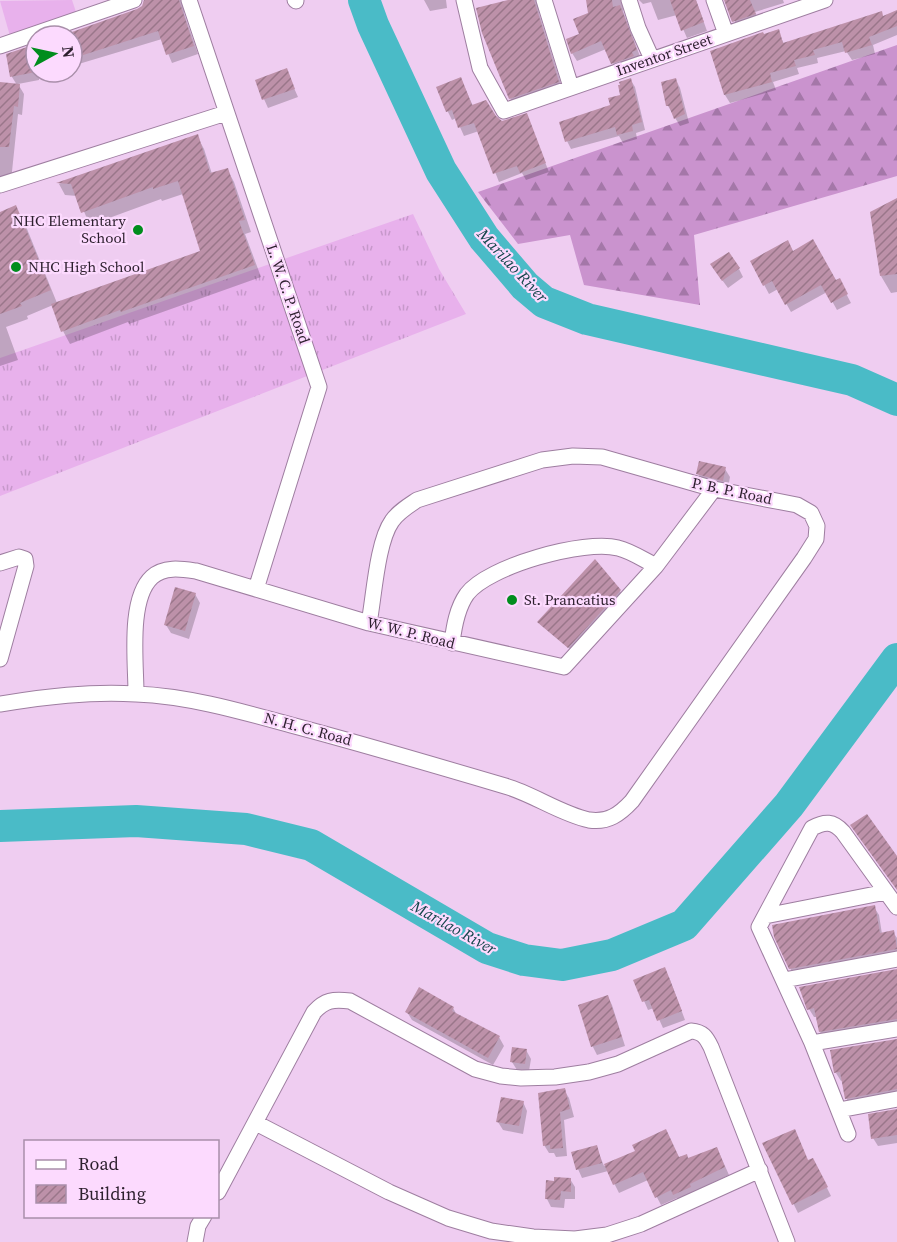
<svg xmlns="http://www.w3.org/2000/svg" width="897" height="1242" font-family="'Source Serif 4',serif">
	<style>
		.grass { fill: url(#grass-tufts) }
		.forest { fill: url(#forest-firs) }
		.green { fill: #e8b1ec }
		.shadow { fill: #0003 }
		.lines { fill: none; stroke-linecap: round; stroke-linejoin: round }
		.river { stroke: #4abbc7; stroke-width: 32 }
		.building { fill: url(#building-hatch) }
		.street-casing { stroke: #9e7ea0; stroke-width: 17 }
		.street { stroke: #fff; stroke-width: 15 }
		.poi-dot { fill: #008d1d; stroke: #fcdafe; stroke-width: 2 }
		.labels { text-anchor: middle; stroke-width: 4.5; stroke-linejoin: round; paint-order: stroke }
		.street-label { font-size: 15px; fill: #2c1f2d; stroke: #fcdafe }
		.poi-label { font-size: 15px; fill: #2c1f2d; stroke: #fcdafe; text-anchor: start }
		.water-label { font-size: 16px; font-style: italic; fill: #14464b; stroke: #fcdafe }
	</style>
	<defs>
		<pattern id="grass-tufts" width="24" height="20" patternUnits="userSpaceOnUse" patternTransform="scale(1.5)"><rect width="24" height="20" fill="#e8b1ec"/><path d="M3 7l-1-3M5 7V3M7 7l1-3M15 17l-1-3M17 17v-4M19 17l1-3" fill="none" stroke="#c798cb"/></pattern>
		<pattern id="forest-firs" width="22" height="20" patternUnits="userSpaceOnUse" patternTransform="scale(1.5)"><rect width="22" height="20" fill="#ca93ce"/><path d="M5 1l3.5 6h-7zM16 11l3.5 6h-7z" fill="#a477a8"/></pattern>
		<pattern id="building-hatch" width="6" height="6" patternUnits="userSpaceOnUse" patternTransform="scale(1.5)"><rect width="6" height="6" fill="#bd91a9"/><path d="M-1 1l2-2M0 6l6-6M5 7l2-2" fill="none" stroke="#9a768a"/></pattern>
	</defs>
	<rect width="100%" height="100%" fill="#efcdf1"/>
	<path class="grass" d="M413,214L439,269L466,314L0,496V358Z"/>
	<path class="forest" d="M897,45V176L694,235L700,305L584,285L570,235L518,244L478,192Z"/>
	<path class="green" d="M72,0L77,15L10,36L0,1Z"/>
	<path class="shadow" d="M144,0H186L184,13L198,54L172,63L162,39L72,66V36H64L138,11L143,7Z
		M424,0H446L447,8L430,11Z
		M509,0H538L539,13L563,90L515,107L510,98Z
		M587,0H629L626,2L623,11L641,59L617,71L606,49L577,61L572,53L590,14Z
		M639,0H696L707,31L687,38L677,15L658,20L651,2L643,4Z
		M726,0H783L784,3L755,12L759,22L738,29Z
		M897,12V35L873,45L875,54L852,60L846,51L817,58L818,63L797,68L799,74L773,82L776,90L730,103L725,95L712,52L778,31L784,44L884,18Z
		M36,51V72H56L39,78V80L18,84L24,94L22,115L18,114L11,181L0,184V84L17,85L12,77L8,57Z
		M286,70L298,97L268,108L256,81Z
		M461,79L473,106L502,122L526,115L549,172L526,180L522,173L499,182L479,131L464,136L456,118L452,120L448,112L438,87Z
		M630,79L635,87L645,130L636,133L637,139L623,143L619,136L571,149L567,141L612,106L622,96Z
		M676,80L680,88L689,123L680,126L668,106Z
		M197,136L204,149L212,174L227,169L234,182L251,232L245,234L261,277L129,324L128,322L70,344L63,331L53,305L27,316L28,319L6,327L18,360L0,366V213L15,207L23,219L57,303L202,252L183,194L162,201L161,199L90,225L77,196L65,195L59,184Z
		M897,201V292L891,293L881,276Z
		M793,253L836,282L839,280L851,303L837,310L827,292L791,312L778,289L769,294L752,262Z
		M739,269L743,277L728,288L717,273Z
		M725,469L730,477L728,488L702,482L698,473Z
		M620,591L622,594L571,650L539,622Z
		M195,594L200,603L189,639L171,633L166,625Z
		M874,907L879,915L882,934L893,932L897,938V958L795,977L790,968Z
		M897,970V1028L825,1040L820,1032L817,1017H814L809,1009Z
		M669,977L685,1020L663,1028L654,1008L648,1010L635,980Z
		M608,997L612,1005L625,1046L597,1055L593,1047L580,1006Z
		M453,1008L457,1015L499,1037L504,1046L493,1065L412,1020L407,1012Z
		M897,1040V1098L851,1106L846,1098L843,1080L841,1081L836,1073Z
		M526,1050L531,1059L529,1071L517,1070L512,1062Z
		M564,1090L569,1098L574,1117L564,1120L567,1156L556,1157L554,1153H549L544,1145Z
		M523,1102L527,1111L523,1134L503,1130L498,1122Z
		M897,1110V1143L878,1146L873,1138Z
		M764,1144L809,1162L817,1168L831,1196L798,1213Z
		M596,1146L604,1166L637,1152L688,1159L717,1148L729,1175L693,1192L679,1202L677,1198L661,1205L648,1180L619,1193L608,1171L582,1178L578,1169Z
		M570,1179L575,1187V1199H565L564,1208L551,1207L547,1199V1182Z"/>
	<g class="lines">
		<path class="river" d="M364,0L373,25L441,171L484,238L525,286L544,302L587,319L852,380L897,400
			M0,826L136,821L246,829L311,845L487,948L524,960L562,965L612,955L684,925L789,805L897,659"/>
	</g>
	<path class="building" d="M144,0H179L194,46L166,55L158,31L77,57L72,36L69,33L137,9L142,6Z
		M508,0H534L559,82L509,99L482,33L476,8Z
		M586,0H612L613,7L620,5L637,50L632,52L634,56L611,64L601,41L571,54L566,39L579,34L573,19L588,13Z
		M670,0H696L704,22L681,31Z
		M724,0H750L756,14L732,22Z
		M897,10V26L869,37L872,45L845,53L842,42L813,50L815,55L794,60L796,66L770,73L772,82L724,95L710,51L763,32L764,34L779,29L783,43L882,11L883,16Z
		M36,44V72L10,77L6,54Z
		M287,68L295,89L262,100L255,80Z
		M461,77L472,105L486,100L496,116L502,121L527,113L546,163L520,173L517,166L493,174L474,123L458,128L452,110L446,112L436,87Z
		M631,78L642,122L632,125L633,131L617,135L615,127L565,142L559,122L610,105L608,98L620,95L618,85H620L619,82Z
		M676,78L685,114L674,119L669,106H666L661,82Z
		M0,82L20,84L18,107L14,106L9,147H0Z
		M198,134L210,173L228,168L245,220L239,221L255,265L121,312L120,310L61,332L51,304L200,251L178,181L153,189V187L81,213L71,184L56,183Z
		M897,198V274L880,276L870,212Z
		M16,205L51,290L20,303L22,306L0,314V212Z
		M813,239L836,280L840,278L848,294L831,303L821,285L785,305L772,281L763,286L750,261L788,240L793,251Z
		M729,252L740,268L722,281L710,264Z
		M699,461L726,467L723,481L696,474Z
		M595,559L621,590L568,648L537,622Z
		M175,587L196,593L185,631L164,625Z
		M867,814L897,856V890L850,825Z
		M875,905L880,933L894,930L897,949L789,969L774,937L772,925Z
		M665,967L682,1011L657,1021L649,1000L642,1002L633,980Z
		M897,969V1019L819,1032L814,1008L807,1010L799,987Z
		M419,987L454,1007L452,1011L500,1036L488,1058L405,1012Z
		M608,995L622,1037L591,1047L578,1005Z
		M897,1039V1089L845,1099L840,1072L834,1073L830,1050Z
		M512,1047L527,1049L525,1064L510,1062Z
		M565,1088L570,1109L560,1112L563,1148L550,1149V1145L543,1146L538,1093Z
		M501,1097L524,1101L519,1126L496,1122Z
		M897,1109V1135L871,1139L868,1114Z
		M666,1129L679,1157L687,1154L688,1158L717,1147L725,1167L690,1184L691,1187L673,1195L671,1190L655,1198L643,1172L613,1185L604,1164L635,1151L632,1145Z
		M795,1129L808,1160L813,1158L828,1187L792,1205L762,1143Z
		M597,1145L602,1163L576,1170L571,1152Z
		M554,1177L571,1178V1192L561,1191L560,1200L545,1199L546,1180L554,1181Z"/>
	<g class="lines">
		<g class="street-casing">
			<path id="street" d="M189,0L319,387L256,589
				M295,0L296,1
				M464,0L480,68L504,111L825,0
				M544,0L571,87
				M629,0L638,28L652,59
				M714,0L726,34
				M0,46L134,0
				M0,185L226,113
				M0,563L19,557L25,559L26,566L0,659
				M452,643C454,626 457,608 467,594C488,566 585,539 618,548C631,551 644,560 656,566
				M136,693C136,663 128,599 152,577C164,566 182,569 196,571L369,623L564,667L656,566L714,489
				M0,704C44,697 90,691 136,694C188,696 240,711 291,725C363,744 434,765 505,786C533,794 561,814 589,820C608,823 620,814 632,801L804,558L816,539L817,526L811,513L797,505L714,489L602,457L573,456L542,460L417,500C408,506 398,512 392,521C377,542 374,597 369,623
				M765,916L886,892
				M784,980L897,959
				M812,1043L897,1029
				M839,1110L897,1099
				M256,1123L389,1192L448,1218L491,1231L533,1237L575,1239L607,1235L641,1224L760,1170
				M848,1134L812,1043L759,927L812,828C825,821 833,821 843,832L897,907
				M218,1192L314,1012C325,1000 333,999 350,1001L475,1069L501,1076L521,1078L555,1077L589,1072L618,1064L691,1031C703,1032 706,1037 711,1047L787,1242
				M195,1242L198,1226L204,1216"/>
		</g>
		<use href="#street" class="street"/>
	</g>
	<g class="poi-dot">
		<circle cx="138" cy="230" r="6"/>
		<circle cx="16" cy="267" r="6"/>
		<circle cx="512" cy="600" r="6"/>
	</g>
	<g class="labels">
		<g class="street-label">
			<text transform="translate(664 55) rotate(-19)" y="5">Inventor Street</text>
			<text transform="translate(288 294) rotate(71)" y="5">L. W. C. P. Road</text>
			<text transform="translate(732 491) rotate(12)" y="5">P. B. P. Road</text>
			<text transform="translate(411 633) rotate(14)" y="5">W. W. P. Road</text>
			<text transform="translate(308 729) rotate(15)" y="5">N. H. C. Road</text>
		</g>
		<g class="poi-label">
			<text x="126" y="226" text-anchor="end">NHC Elementary<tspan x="126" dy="17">School</tspan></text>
			<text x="28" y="272">NHC High School</text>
			<text x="524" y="605">St. Prancatius</text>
		</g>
		<g class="water-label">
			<text transform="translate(513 265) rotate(47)" y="6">Marilao River</text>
			<text transform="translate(454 927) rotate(29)" y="6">Marilao River</text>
		</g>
	</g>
	<rect x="24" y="1140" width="195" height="78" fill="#fcdafe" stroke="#a98faa" stroke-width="1.5"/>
	<rect x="36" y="1160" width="30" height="9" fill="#ffffff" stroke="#a98faa" stroke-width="1.5"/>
	<text x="78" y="1170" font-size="18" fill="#2c1f2d">Road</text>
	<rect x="36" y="1185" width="30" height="18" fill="url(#building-hatch)" stroke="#a98faa" stroke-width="1.5"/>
	<text x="78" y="1200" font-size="18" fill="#2c1f2d">Building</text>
	<g transform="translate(54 54) rotate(82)"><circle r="28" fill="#fcdafe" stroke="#a98faa" stroke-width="1.5"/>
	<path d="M0-4.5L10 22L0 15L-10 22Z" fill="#008d1d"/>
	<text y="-9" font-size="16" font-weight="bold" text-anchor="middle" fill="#2c1f2d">N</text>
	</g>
</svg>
